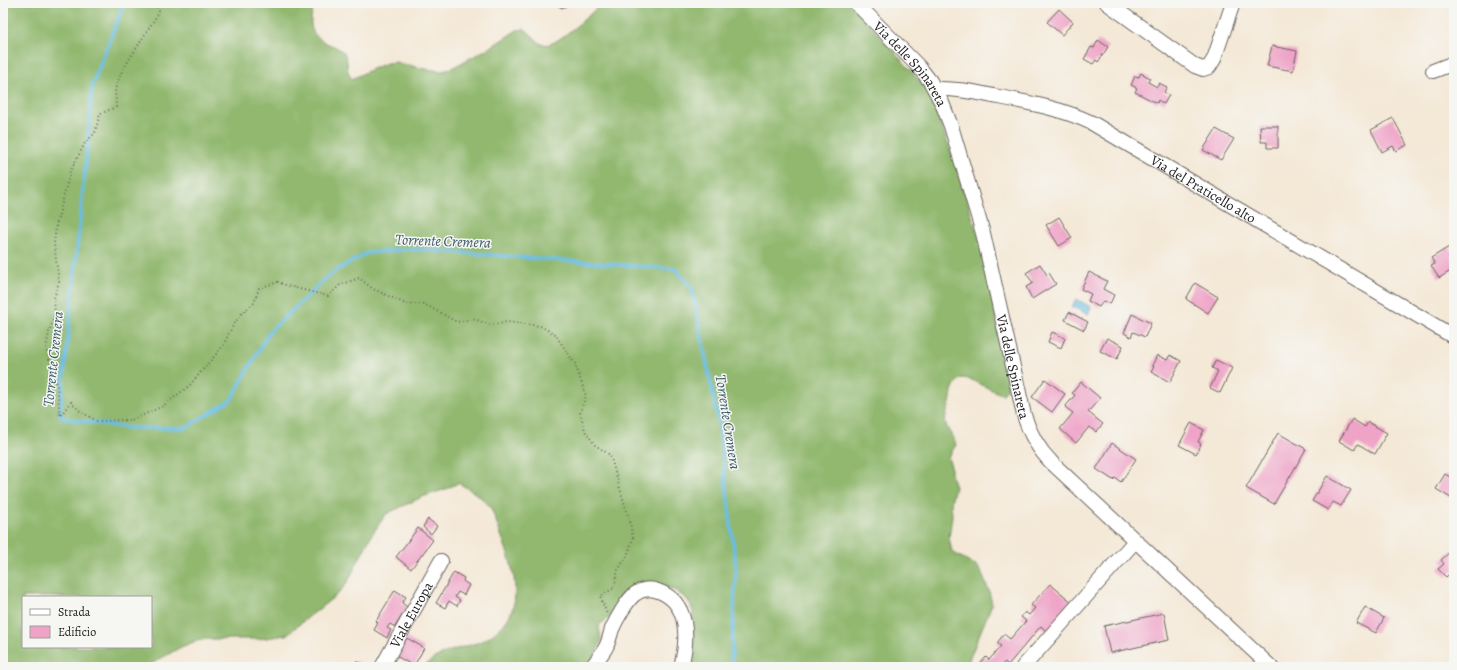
<svg xmlns="http://www.w3.org/2000/svg" width="1457" height="670" font-family="Alegreya,serif">
	<style>
		.forest { fill: #91b86e; stroke: #566a45; fill-rule: evenodd }
		.water { fill: #68bde5; stroke: #426c80 }
		.lines { fill: none; stroke-linecap: round; stroke-linejoin: round }
		.stream { stroke: #68bde5; stroke-width: 3.5 }
		.building { fill: #efa3c7 }
		.minor-casing { stroke: #68635d; stroke-width: 16 }
		.path { stroke: #68635d; stroke-width: 2; stroke-dasharray: 1 3; stroke-linecap: butt }
		.minor { stroke: #fff; stroke-width: 14 }
		.labels { text-anchor: middle; stroke-width: 3; stroke-linejoin: round; paint-order: stroke }
		.street-label { font-size: 14px; fill: #1c1c1c; stroke: #f6f6f2 }
		.water-label { font-size: 15px; font-style: italic; fill: #3a5c6c; stroke: #f6f6f2 }
	</style>
	<rect width="100%" height="100%" fill="#f6f6f2"/>
	<filter id="ink" filterUnits="userSpaceOnUse"><feTurbulence type="fractalNoise" baseFrequency=".025" numOctaves="2"/><feDisplacementMap in="SourceGraphic" scale="8" xChannelSelector="R" yChannelSelector="G"/><feConvolveMatrix kernelMatrix="1 2 1 2 8 2 1 2 1" color-interpolation-filters="sRGB"/></filter>
	<filter id="wash" filterUnits="userSpaceOnUse"><feTurbulence type="fractalNoise" baseFrequency=".012" numOctaves="4" result="noise"/><feDisplacementMap in="SourceGraphic" scale="16" xChannelSelector="R" yChannelSelector="G"/><feGaussianBlur stdDeviation="0.9" result="paint"/><feColorMatrix in="noise" values="0 0 0 0 0 0 0 0 0 0 0 0 0 0 0 0 0 1.4 0 .05"/><feComposite in="paint" operator="in"/></filter>
	<g filter="url(#wash)">
		<rect width="100%" height="100%" fill="#f4e8d6"/>
		<path class="forest" d="M3,3H315C308,24 308,36 331,45C336,47 341,49 344,53C350,62 344,70 352,79L372,69L387,63L395,62L425,69L442,71L450,69L491,47L517,30L525,29L541,44C544,44 548,45 550,44C562,40 592,13 602,3H850L907,66L929,93L957,168L985,258L1008,388L1003,394C988,391 976,378 961,378C950,388 953,391 950,403C948,411 944,416 946,425C949,433 954,436 956,445L948,457L951,466V474L955,487L951,501L952,516L949,538L952,552L977,566L981,572L989,591L992,604L966,667H688L694,646L693,611L688,600L676,591L649,581L637,584L610,617L599,625C599,630 601,636 601,641C599,650 591,659 586,667H424C438,652 455,650 473,644C482,642 492,636 499,629C528,604 511,561 500,532C497,524 494,514 490,507C484,498 468,488 458,483L446,489L422,497L386,514L371,536L347,583L339,593L286,635L260,639H206L193,642L181,647L146,667H3ZM23,597H151V647H23Z"/>
		<path class="water" d="M1076,299L1091,307L1088,314L1072,307Z"/>
		<g class="lines">
			<path class="stream" d="M124,3L92,86L88,140L60,416L68,419L130,428H185L231,400L269,332L312,292L321,282L335,271L367,253L412,249L675,269L692,288L719,425L736,567L731,667"/>
		</g>
		<g id="blocks">
			<path class="building" d="M553,3H572L562,8Z
				M1059,9L1073,22L1062,35L1047,22Z
				M1098,40L1108,47L1098,62L1096,60L1093,64L1084,59L1091,47L1094,48Z
				M1272,46L1297,51L1293,71L1267,66Z
				M1141,73L1150,78L1148,82L1157,87L1159,83L1167,87L1164,92L1169,95L1164,104L1158,100L1157,103L1135,92L1137,88L1131,85L1135,76L1139,77Z
				M1393,118L1407,145L1396,151L1393,146L1382,152L1371,130Z
				M1260,126H1278V148H1267V142H1261Z
				M1216,129L1234,139L1221,160L1203,150Z
				M1059,217L1072,238L1059,246L1046,225Z
				M1449,247L1454,255L1452,258L1454,262V269L1439,278L1431,266L1435,264L1431,258Z
				M1040,264L1047,275L1049,273L1056,284L1032,299L1026,287L1033,283L1026,273Z
				M1089,272L1107,281L1103,289L1114,295L1110,304L1103,301L1099,307L1088,301L1091,294L1081,289Z
				M1195,283L1218,297L1208,313L1186,299Z
				M1069,312L1088,322L1084,330L1065,320Z
				M1132,314L1151,323L1145,337L1133,332L1131,337L1124,333Z
				M1052,332L1065,338L1061,348L1048,342Z
				M1107,338L1123,346L1117,359L1100,351Z
				M1157,355L1167,360L1170,355L1181,361L1170,382L1151,372L1154,367L1152,366Z
				M1216,360L1232,368L1220,393L1210,388L1218,371L1212,368Z
				M1045,379L1065,394L1052,412L1032,397Z
				M1081,382L1100,398L1088,412L1103,424L1096,432L1089,427L1076,443L1060,429L1073,413L1065,407L1075,395L1072,393Z
				M1352,419L1365,427L1368,422L1387,433L1375,454L1358,444L1354,450L1339,441Z
				M1191,423L1204,430L1198,442L1201,444L1196,454L1179,445Z
				M1278,433L1306,449L1274,504L1246,488Z
				M1112,443L1136,459L1121,482L1115,478L1113,480L1096,469Z
				M1445,474L1454,479V500L1436,489Z
				M1327,476L1351,490L1341,506L1333,502L1328,510L1312,501Z
				M428,519L437,526L431,534L423,527Z
				M418,528L433,540L411,569L396,557Z
				M1453,549L1454,570L1446,577L1438,569L1444,564L1441,560Z
				M454,572L464,578L463,581L469,585L464,595L458,592L455,597L460,600L457,606L449,601L445,608L436,603Z
				M1050,584L1073,603L1048,633L1041,626L1008,665L1005,662L1000,667L978,666L986,657L989,660L1001,646L997,643L1004,634L1010,639L1026,621L1021,617L1025,612L1029,615L1035,608L1031,605Z
				M395,590L406,597L402,603L407,607L395,627L390,624L387,628L391,630L387,638L374,630L378,623L376,621Z
				M1365,607L1384,618L1376,633L1356,623Z
				M1164,613L1169,640L1110,653L1104,626Z
				M407,638L424,648L414,666L396,656Z
				M356,661L368,667H353Z"/>
		</g>
	</g>
	<g filter="url(#ink)">
		<use href="#blocks" fill-opacity="0" stroke="#68635d" stroke-width="1"/>
		<g class="lines">
			<g class="minor-casing">
				<g id="minor">
					<path id="s1" d="M856,3L919,67L930,81L942,103L951,126L983,233L1024,415C1030,435 1038,449 1052,463L1271,667"/>
					<path d="M1107,3L1195,66L1203,69L1209,67L1214,59L1233,3"/>
					<path d="M1433,71L1454,63"/>
					<path id="s2" d="M935,89C957,88 978,93 999,97C1031,103 1063,109 1092,123L1454,337"/>
					<path id="s3" d="M382,667L441,561"/>
					<path d="M592,667C597,660 602,654 606,647C609,641 610,635 612,629C616,620 627,600 635,594C642,589 650,588 658,591C690,602 688,640 681,667"/>
					<path d="M1023,667L1135,541"/>
				</g>
			</g>
			<path class="path" d="M156,3L159,12L122,71L115,89L116,107L100,114L95,133L85,143L70,172L56,226L54,244L59,282L54,298L55,315L49,332L46,349L57,384L60,416L71,402L81,412L97,421L132,420L163,406L189,386L223,346L231,329L240,315L254,303L259,288L278,282L288,286L328,296L340,285L359,278L373,289L406,304H424L457,322L474,319L491,325L507,322L517,323L540,326L555,334L575,364L586,396L580,412L585,431L595,445L610,455L630,522L633,539L627,556L618,570L614,588L600,596L607,614"/>
			<use href="#minor" class="minor"/>
		</g>
	</g>
	<g class="labels">
		<g class="street-label">
			<text dy="5" stroke="none"><textPath href="#s1" startOffset="82">Via delle Spinareta</textPath></text>
			<text dy="5" stroke="none"><textPath href="#s2" startOffset="291">Via del Praticello alto</textPath></text>
			<text dy="5" stroke="none"><textPath href="#s1" startOffset="406">Via delle Spinareta</textPath></text>
			<text dy="5" stroke="none"><textPath href="#s3" startOffset="60">Viale Europa</textPath></text>
		</g>
		<g class="water-label">
			<text transform="translate(443 241) rotate(2)" y="5">Torrente Cremera</text>
			<text transform="translate(53 359) rotate(-84)" y="5">Torrente Cremera</text>
			<text transform="translate(728 422) rotate(81)" y="5">Torrente Cremera</text>
		</g>
	</g>
	<rect width="1457" height="670" fill="none" stroke="#f6f6f2" stroke-width="16"/>
	<rect x="22" y="596" width="130" height="52" fill="#f6f6f2" stroke="#9f9f9c"/>
	<rect x="30" y="609" width="20" height="6" fill="#ffffff" stroke="#9f9f9c"/>
	<text x="58" y="616" font-size="12" fill="#1c1c1c">Strada</text>
	<rect x="30" y="626" width="20" height="12" fill="#efa3c7" stroke="#9f9f9c"/>
	<text x="58" y="636" font-size="12" fill="#1c1c1c">Edificio</text>
</svg>
